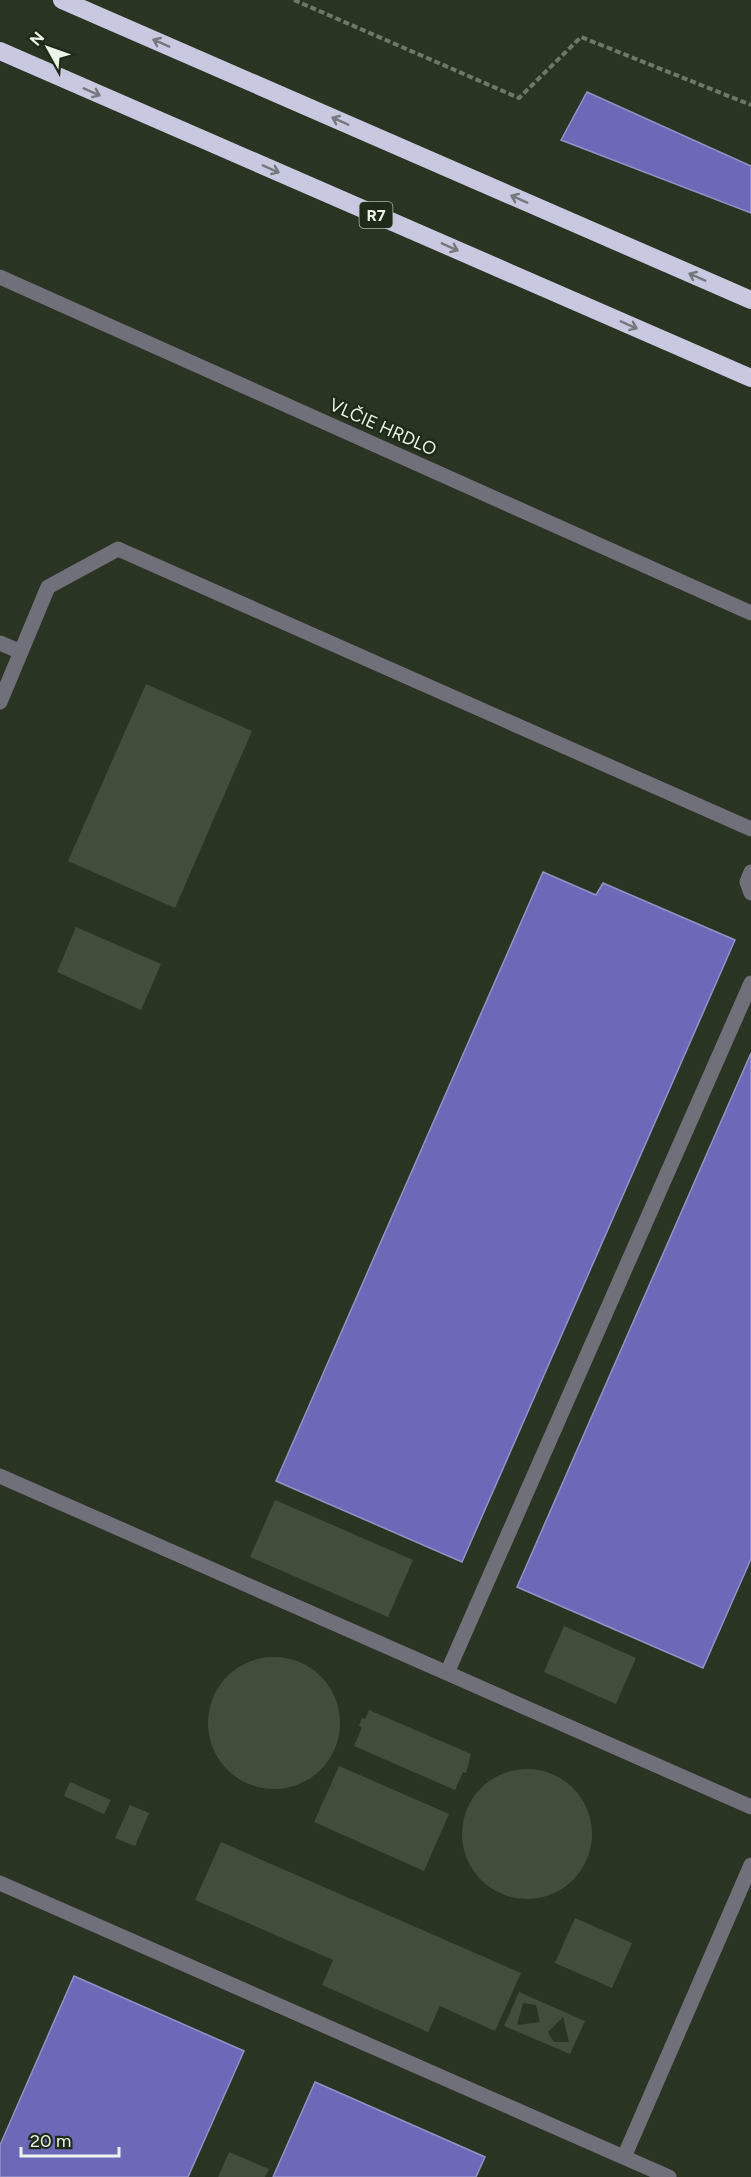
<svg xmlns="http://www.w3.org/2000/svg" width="751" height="2177" font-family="Figtree,sans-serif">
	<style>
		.water { fill: #6d69b9; stroke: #9392c7; stroke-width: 1.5 }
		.building { fill: #424e3b; fill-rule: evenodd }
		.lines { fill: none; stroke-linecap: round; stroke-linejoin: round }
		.path { stroke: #6e7768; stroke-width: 4; stroke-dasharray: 6 3; stroke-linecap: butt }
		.lane { stroke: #70707a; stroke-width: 15 }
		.street { stroke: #70707a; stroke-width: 15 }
		.highway { stroke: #c8c8e1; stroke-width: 18 }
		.oneway { stroke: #74797d }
		.labels { text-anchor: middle; stroke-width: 5; stroke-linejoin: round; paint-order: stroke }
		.shield { fill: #1f2a19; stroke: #aeb7aa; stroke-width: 1.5 }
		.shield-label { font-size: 16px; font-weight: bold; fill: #ecf3e8 }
		.street-label { font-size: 18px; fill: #ecf3e8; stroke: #1f2a19 }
	</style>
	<rect width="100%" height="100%" fill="#293422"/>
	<path class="water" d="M587,92L751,166V213L561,140Z
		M543,872L596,895L603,883L735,940L462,1562L276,1481Z
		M751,1053V1559L703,1668L517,1587Z
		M74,1976L244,2051L188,2177H0V2145Z
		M315,2082L485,2157L476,2177H273Z"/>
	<path class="building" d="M146,684L252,731L175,908L68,861Z
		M76,927L161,964L141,1010L57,972Z
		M275,1500L413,1560L388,1617L250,1557Z
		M564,1626L636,1658L616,1704L544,1672Z
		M208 1723a66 66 0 1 1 132 0a66 66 0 1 1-132 0Z
		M369,1710L471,1754L466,1773L463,1772L455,1790L354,1746L362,1727L359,1726L362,1718L365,1719Z
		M339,1766L449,1814L424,1871L314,1822Z
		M462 1834a65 65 0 1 1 130 0a65 65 0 1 1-130 0Z
		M70,1782L111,1800L104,1814L64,1796Z
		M130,1805L149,1813L135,1846L115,1838Z
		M221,1842L521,1973L495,2031L440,2006L428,2032L322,1985L333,1960L195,1900Z
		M575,1918L632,1943L612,1988L555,1963Z
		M519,1992L585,2021L570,2054L504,2026ZM523,2003L536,2005L540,2022L517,2025ZM563,2017L569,2042H554L548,2032Z
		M229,2152L269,2169L265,2177H218Z"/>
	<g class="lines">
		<path class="path" d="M294,0L519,98L581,37L751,105"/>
		<path class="lane" d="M0,643L21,652
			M0,702L48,587L118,549L751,829
			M751,872L747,882L751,893
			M0,1476L751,1807
			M447,1673L751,983
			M0,1883L669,2177
			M624,2157L751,1865"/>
		<path class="street" d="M0,277L751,613"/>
		<path class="highway" d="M62,0L751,300
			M0,51L751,378"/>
	</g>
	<defs><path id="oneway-shaft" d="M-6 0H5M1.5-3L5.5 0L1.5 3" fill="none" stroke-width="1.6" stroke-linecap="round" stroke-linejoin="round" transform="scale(1.5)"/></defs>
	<g class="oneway">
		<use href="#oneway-shaft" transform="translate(161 43) rotate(-156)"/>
		<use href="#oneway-shaft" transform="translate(92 92) rotate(24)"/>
		<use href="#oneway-shaft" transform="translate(340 121) rotate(-156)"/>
		<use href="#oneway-shaft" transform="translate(271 169) rotate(24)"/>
		<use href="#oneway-shaft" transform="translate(519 199) rotate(-156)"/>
		<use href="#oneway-shaft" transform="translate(450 247) rotate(24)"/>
		<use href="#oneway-shaft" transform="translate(697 277) rotate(-156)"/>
		<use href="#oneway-shaft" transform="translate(629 325) rotate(24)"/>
	</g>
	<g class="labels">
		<rect class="shield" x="359.5" y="202" width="33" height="26" rx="4.5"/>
		<g class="shield-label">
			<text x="376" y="221">R7</text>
		</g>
		<g class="street-label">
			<text transform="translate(383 427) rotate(24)" y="6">VLČIE HRDLO</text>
		</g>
	</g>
	<g transform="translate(48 48) rotate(310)" stroke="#1f2a19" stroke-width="4.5" paint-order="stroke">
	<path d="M0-4.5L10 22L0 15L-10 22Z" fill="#ecf3e8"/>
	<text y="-9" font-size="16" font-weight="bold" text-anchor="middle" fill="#ecf3e8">N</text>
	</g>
	<path d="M21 2147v9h98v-9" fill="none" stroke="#ecf3e8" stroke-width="3"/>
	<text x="30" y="2147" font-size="18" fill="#ecf3e8" stroke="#1f2a19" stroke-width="4.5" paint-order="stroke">20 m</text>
</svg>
